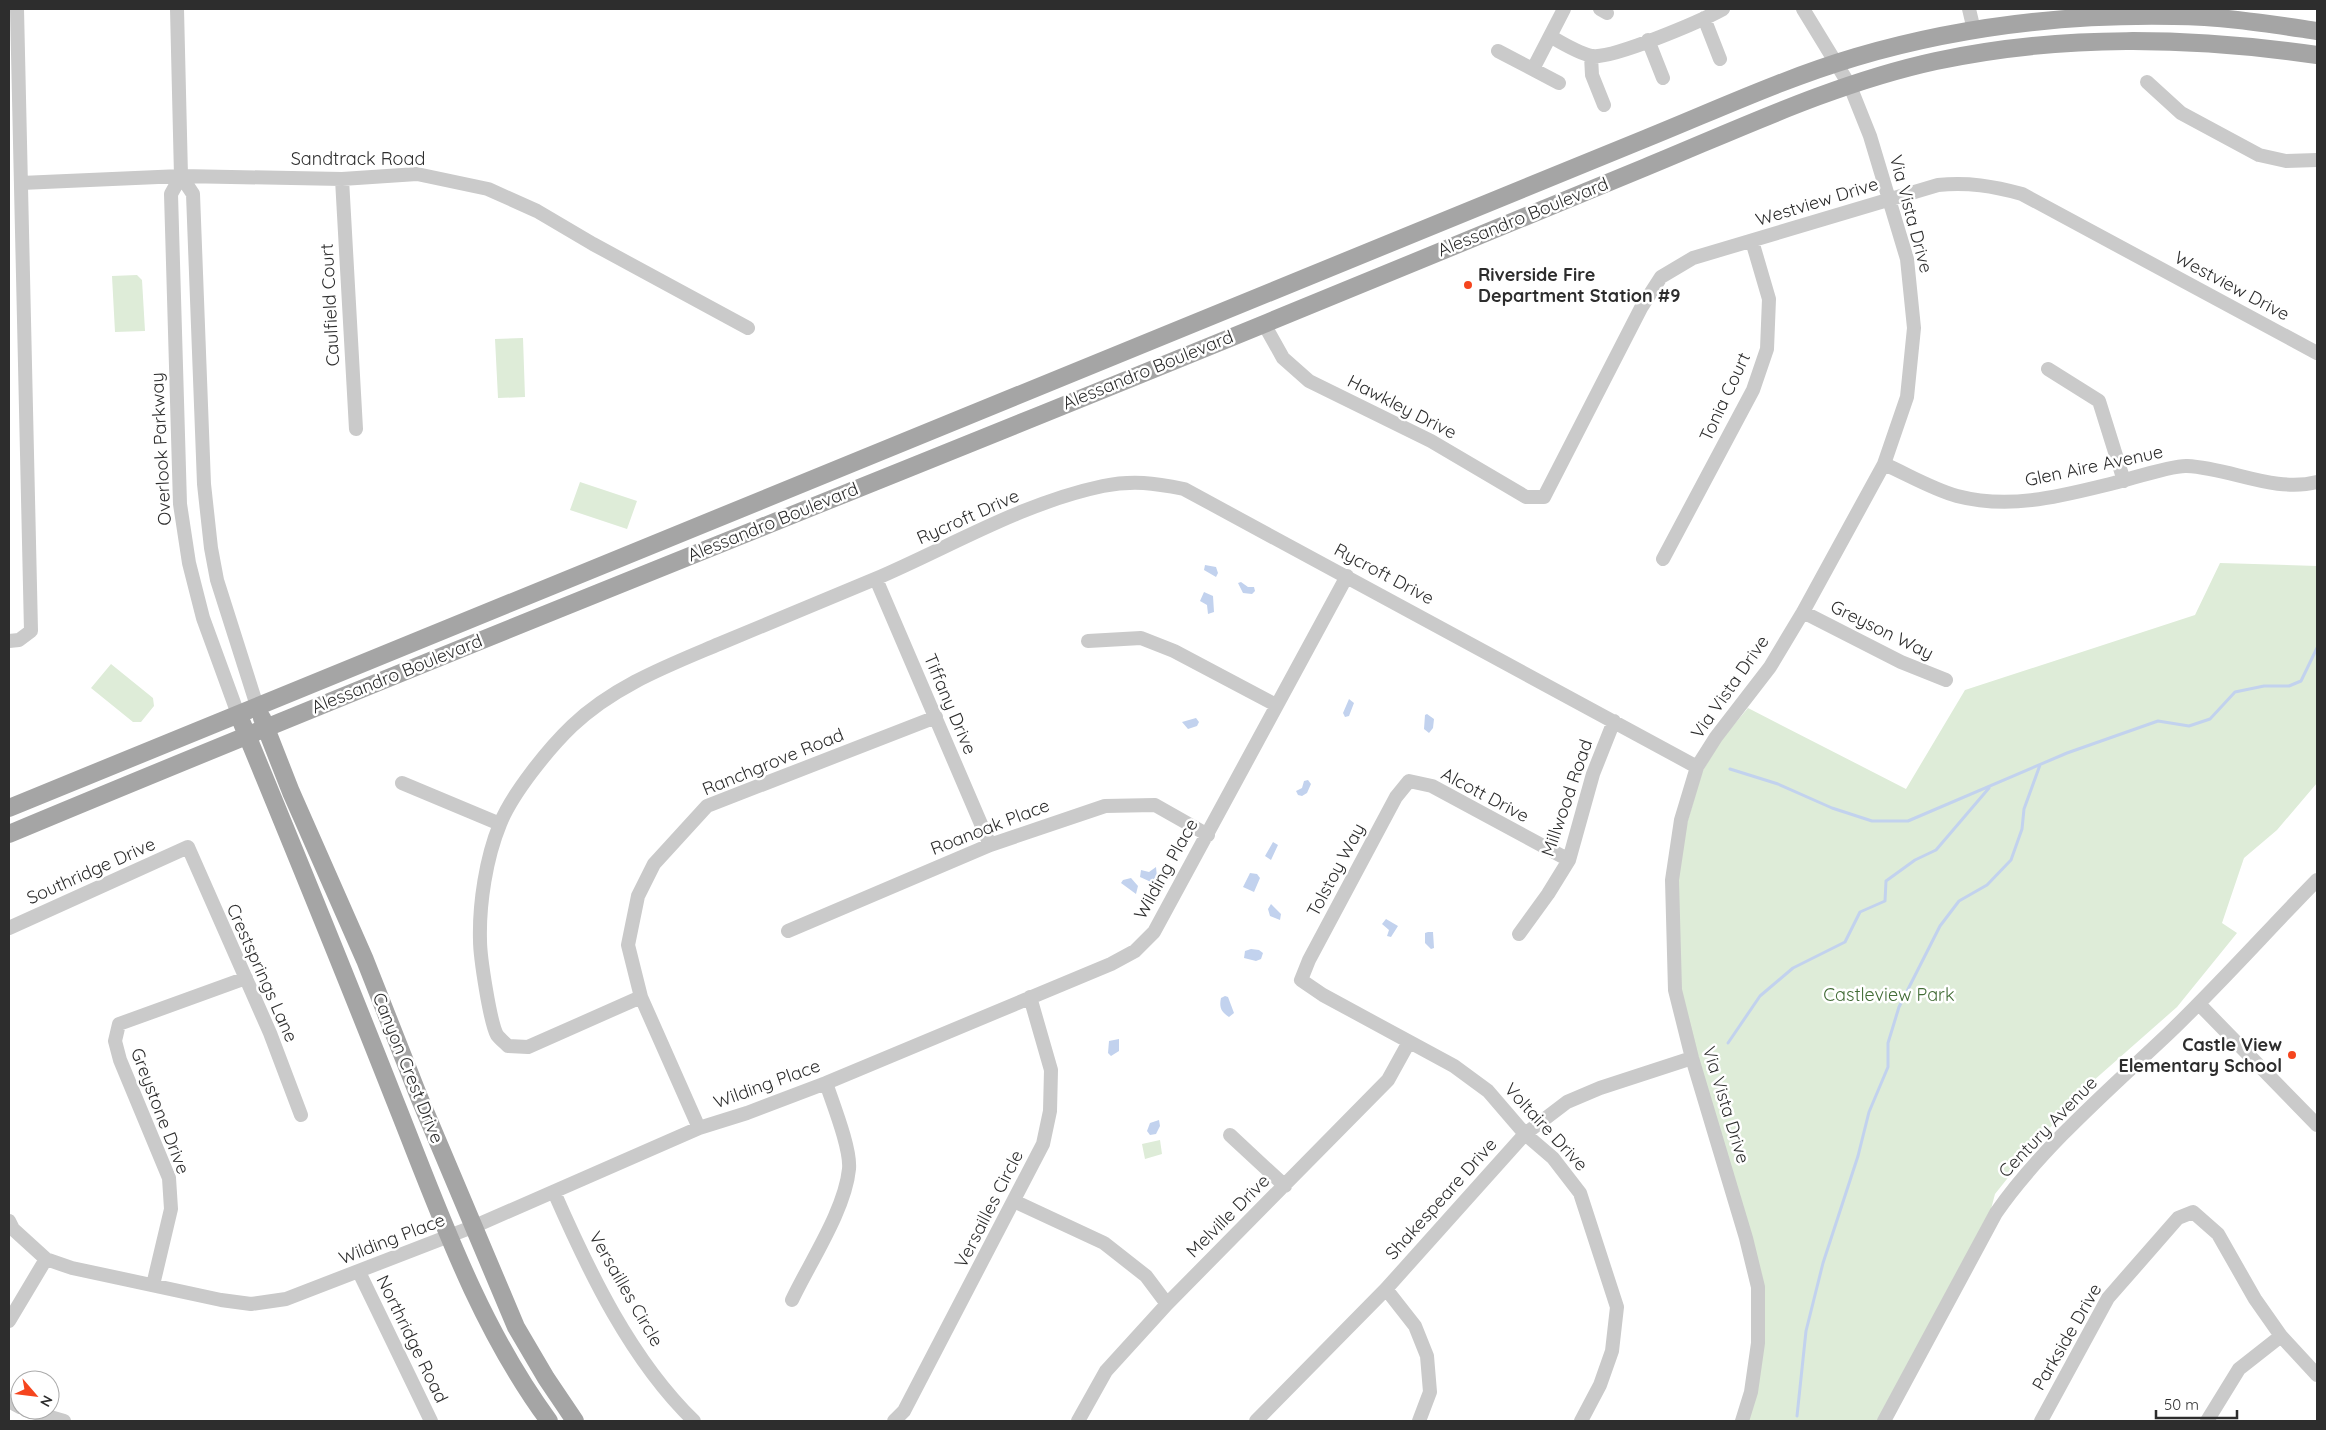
<svg xmlns="http://www.w3.org/2000/svg" width="2326" height="1430" font-family="Quicksand,sans-serif">
	<style>
		.green { fill: #deecd8 }
		.water { fill: #c2d2ee }
		.lines { fill: none; stroke-linecap: round; stroke-linejoin: round }
		.stream { stroke: #c2d2ee; stroke-width: 3 }
		.minor { stroke: #cacaca; stroke-width: 14 }
		.major { stroke: #a5a5a5; stroke-width: 18 }
		.poi-dot { fill: #f5451e; stroke: #fff; stroke-width: 2 }
		.labels { text-anchor: middle; stroke-width: 5; stroke-linejoin: round; paint-order: stroke }
		.street-label { font-size: 18px; fill: #2d2d2d; stroke: #fff }
		.poi-label { font-size: 18px; font-weight: bold; fill: #2d2d2d; stroke: #fff; text-anchor: start }
		.park-label { font-size: 18px; fill: #426c36; stroke: #fff }
	</style>
	<rect width="100%" height="100%" fill="#fff"/>
	<path class="green" d="M137,275L142,280L145,331L115,332L112,276Z
		M523,338L525,397L498,398L495,339Z
		M580,482L637,501L627,529L570,510Z
		M2220,563L2317,566V783L2277,830L2244,858L2222,923L2237,933L2177,1007L2093,1081L2034,1145L1995,1194L1982,1243L1887,1421H1743L1759,1308L1680,1014L1670,881L1702,772L1721,740L1748,708L1906,789L1965,690L2195,615Z
		M111,664L153,698L154,706L141,722H133L91,688Z
		M1160,1140L1162,1154L1145,1159L1142,1144Z"/>
	<path class="water" d="M1205,565L1216,567L1218,573L1216,577L1204,570Z
		M1241,582L1248,587H1254L1255,591L1252,594L1243,593L1238,583Z
		M1204,592L1213,596L1214,612L1208,614L1207,605L1200,601Z
		M1349,699L1354,703L1349,716L1345,717L1343,713Z
		M1427,714L1434,719L1433,728L1429,733L1424,729L1425,715Z
		M1196,718L1199,722L1197,726L1188,729L1182,722Z
		M1308,780L1311,784L1307,793L1302,796L1298,795L1296,791L1302,788L1304,781Z
		M1273,842L1278,845L1271,860L1265,856Z
		M1156,867L1157,877L1151,882L1140,877L1141,870L1149,872Z
		M1250,873L1257,874L1260,878L1254,892L1243,887Z
		M1131,878L1138,886L1136,894L1121,883L1123,880Z
		M1271,904L1281,914L1280,920L1270,916L1268,909Z
		M1386,919L1398,926L1391,937L1387,936L1389,930L1382,924Z
		M1428,932H1433L1434,948L1431,949L1425,943V933Z
		M1251,949L1259,950L1263,953L1261,959L1256,961L1244,958L1245,951Z
		M1225,996L1228,997L1234,1013L1229,1017C1221,1012 1219,1007 1221,998Z
		M1119,1039V1051L1111,1056L1108,1053L1109,1041Z
		M1159,1120L1160,1126L1156,1134L1150,1135L1147,1131L1150,1123Z"/>
	<g class="lines">
		<path class="stream" d="M1730,769L1778,784L1832,808L1872,821H1908L2067,753L2158,721L2189,726L2210,719L2235,692L2264,686H2289L2301,681L2317,648
			M1728,1043L1760,996L1793,968L1845,942L1860,912L1885,901L1886,881L1915,860L1936,850L1989,788
			M1797,1416L1806,1331L1823,1263L1858,1156L1869,1112L1888,1067V1043L1899,1007L1940,926L1959,901L1987,885L2011,860L2022,829L2024,809L2040,765"/>
		<path class="minor" d="M177,9L181,176L171,194L180,504L189,563L203,618L238,714
			M1600,9L1607,13
			M1969,9L1974,30
			M1704,18L1720,59
			M1550,36C1562,43 1578,53 1592,56C1613,59 1701,21 1723,9
			M1648,40L1663,78
			M1498,51L1559,83
			M1591,56L1592,75L1604,105
			M1533,69L1564,9
			M2147,82L2181,113L2259,155L2286,161L2317,160
			M181,176L193,194L204,484L211,548L217,580L257,706
			M342,179L356,429
			M21,183L181,176L342,179L417,174L488,189L537,211L593,244L748,328
			M1264,324L1283,358L1309,381L1431,441L1526,497H1544L1641,308L1661,277L1693,258L1938,185C1968,182 1993,186 2022,194L2317,353
			M2048,369L2099,401L2124,481
			M1884,464C1907,474 1932,489 1957,496C2011,510 2061,496 2114,483C2131,479 2172,465 2187,466C2231,468 2274,493 2317,482
			M1663,559L1753,390L1767,349L1769,299L1752,241
			M876,579L990,845
			M1803,612L1901,662L1946,680
			M9,641L19,640L31,631L17,9
			M1088,641L1141,638L1174,651L1276,705
			M402,783L500,824
			M1569,860L1432,786L1409,781L1396,797L1309,960L1301,980L1323,995L1454,1066L1488,1091L1525,1134L1553,1158L1580,1193L1617,1307L1612,1351L1600,1385L1581,1421
			M9,928L188,847L270,1033L301,1115
			M788,931L990,845L1105,806L1155,805L1208,835
			M1519,934L1548,894L1569,860L1593,774L1614,721
			M641,997L528,1047L508,1046C505,1043 500,1039 497,1035C490,1022 480,957 480,940C479,904 486,858 500,824C512,794 548,749 572,726C614,686 667,666 719,644C771,622 823,601 875,579C950,547 1022,503 1103,486C1133,480 1154,483 1184,489L1697,767
			M2199,1004L2317,1125
			M699,1128L641,997L628,945L638,896L654,864L707,806L936,717
			M1230,1135L1285,1186
			M554,1192C589,1272 631,1360 694,1421
			M1014,1201L1104,1243L1146,1276L1167,1304
			M9,1221L13,1229L46,1259L72,1268L221,1300L251,1304L286,1299L475,1226L699,1128L747,1113L826,1083L1111,964L1135,951L1154,932L1347,576
			M359,1272L431,1421
			M153,1285L171,1209L169,1178L120,1060L115,1041L119,1024L246,978
			M1386,1289L1415,1326L1427,1356L1430,1392L1419,1421
			M792,1300C810,1262 845,1210 849,1169C851,1149 833,1104 826,1083
			M9,1321L46,1259
			M9,1401L20,1407
			M26,1410L64,1421
			M894,1421L904,1411L1043,1144L1050,1111L1051,1070L1030,997
			M1078,1421L1106,1371L1167,1304L1388,1080L1409,1042
			M1256,1421L1386,1289L1525,1134L1567,1102L1600,1088L1692,1058
			M1742,1421L1751,1392L1758,1343V1287L1746,1238L1692,1058L1675,990L1672,880L1681,820L1697,767L1716,737L1770,667L1803,612L1884,464L1907,397L1914,328L1907,259L1870,136L1850,86L1803,9
			M1884,1421L1996,1213C2040,1149 2112,1087 2169,1033C2220,984 2267,931 2317,880
			M2041,1421L2108,1298L2178,1218L2193,1212L2218,1234L2255,1299L2281,1336L2317,1375
			M2207,1421L2239,1369L2281,1336"/>
		<path class="major" d="M262,718L291,792L365,960L419,1097L516,1327L546,1378L575,1421
			M242,723C294,849 345,974 395,1101C439,1211 478,1325 549,1421
			M9,808L1647,138C1716,110 1785,78 1856,57C1958,27 2067,14 2174,16C2222,16 2270,24 2317,31
			M9,834C427,659 849,494 1269,322C1394,270 1520,219 1646,167C1741,128 1835,83 1936,61C2063,34 2190,37 2317,55"/>
	</g>
	<g class="poi-dot">
		<circle cx="1468" cy="285" r="5"/>
		<circle cx="2292" cy="1055" r="5"/>
	</g>
	<g class="labels">
		<g class="street-label">
			<text x="358" y="165">Sandtrack Road</text>
			<text transform="translate(1817 202) rotate(-17)" y="6">Westview Drive</text>
			<text transform="translate(1911 214) rotate(75)" y="6">Via Vista Drive</text>
			<text transform="translate(1523 217) rotate(-22)" y="6">Alessandro Boulevard</text>
			<text transform="translate(2232 286) rotate(28)" y="6">Westview Drive</text>
			<text transform="translate(330 305) rotate(-93)" y="6">Caulfield Court</text>
			<text transform="translate(1148 370) rotate(-22)" y="6">Alessandro Boulevard</text>
			<text transform="translate(1725 397) rotate(-65)" y="6">Tonia Court</text>
			<text transform="translate(1402 407) rotate(27)" y="6">Hawkley Drive</text>
			<text transform="translate(161 449) rotate(-93)" y="6">Overlook Parkway</text>
			<text transform="translate(2094 466) rotate(-12)" y="6">Glen Aire Avenue</text>
			<text transform="translate(968 517) rotate(-24)" y="6">Rycroft Drive</text>
			<text transform="translate(773 522) rotate(-22)" y="6">Alessandro Boulevard</text>
			<text transform="translate(1384 574) rotate(28)" y="6">Rycroft Drive</text>
			<text transform="translate(1882 630) rotate(26)" y="6">Greyson Way</text>
			<text transform="translate(397 674) rotate(-22)" y="6">Alessandro Boulevard</text>
			<text transform="translate(1730 687) rotate(-55)" y="6">Via Vista Drive</text>
			<text transform="translate(950 704) rotate(67)" y="6">Tiffany Drive</text>
			<text transform="translate(773 762) rotate(-22)" y="6">Ranchgrove Road</text>
			<text transform="translate(1485 795) rotate(28)" y="6">Alcott Drive</text>
			<text transform="translate(1567 798) rotate(-71)" y="6">Millwood Road</text>
			<text transform="translate(990 827) rotate(-21)" y="6">Roanoak Place</text>
			<text transform="translate(1166 869) rotate(-61)" y="6">Wilding Place</text>
			<text transform="translate(1336 870) rotate(-62)" y="6">Tolstoy Way</text>
			<text transform="translate(91 871) rotate(-24)" y="6">Southridge Drive</text>
			<text transform="translate(262 973) rotate(66)" y="6">Crestsprings Lane</text>
			<text transform="translate(408 1068) rotate(68)" y="6">Canyon Crest Drive</text>
			<text transform="translate(767 1084) rotate(-20)" y="6">Wilding Place</text>
			<text transform="translate(1726 1105) rotate(73)" y="6">Via Vista Drive</text>
			<text transform="translate(160 1111) rotate(69)" y="6">Greystone Drive</text>
			<text transform="translate(1546 1127) rotate(47)" y="6">Voltaire Drive</text>
			<text transform="translate(2048 1127) rotate(-46)" y="6">Century Avenue</text>
			<text transform="translate(1441 1199) rotate(-48)" y="6">Shakespeare Drive</text>
			<text transform="translate(989 1209) rotate(-63)" y="6">Versailles Circle</text>
			<text transform="translate(1228 1216) rotate(-45)" y="6">Melville Drive</text>
			<text transform="translate(392 1239) rotate(-21)" y="6">Wilding Place</text>
			<text transform="translate(626 1289) rotate(60)" y="6">Versailles Circle</text>
			<text transform="translate(2067 1337) rotate(-60)" y="6">Parkside Drive</text>
			<text transform="translate(412 1339) rotate(64)" y="6">Northridge Road</text>
		</g>
		<g class="poi-label">
			<text x="1478" y="281">Riverside Fire<tspan x="1478" dy="21">Department Station #9</tspan></text>
			<text x="2282" y="1051" text-anchor="end">Castle View<tspan x="2282" dy="21">Elementary School</tspan></text>
		</g>
		<g class="park-label">
			<text x="1889" y="1001">Castleview Park</text>
		</g>
	</g>
	<rect width="2326" height="1430" fill="none" stroke="#2d2d2d" stroke-width="20"/>
	<g transform="translate(35 1395) rotate(118)"><circle r="24" fill="#ffffff" stroke="#ababab"/>
	<path d="M0-4L9 19L0 12L-9 19Z" fill="#f5451e"/>
	<text y="-8" font-size="14" font-weight="bold" text-anchor="middle" fill="#2d2d2d">N</text>
	</g>
	<path d="M2156 1410v8h81v-8" fill="none" stroke="#2d2d2d" stroke-width="2.5"/>
	<text x="2164" y="1410" font-size="15" fill="#2d2d2d" stroke="#ffffff" stroke-width="4" paint-order="stroke">50 m</text>
</svg>
